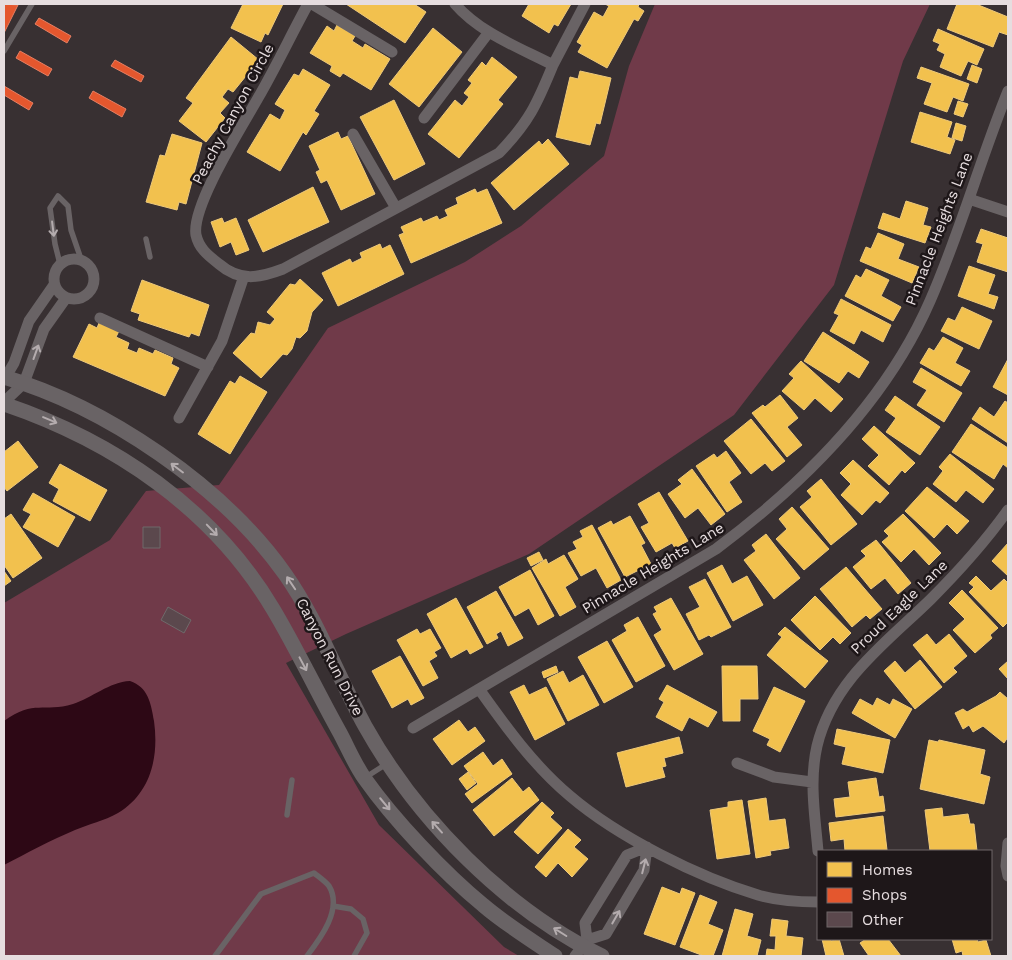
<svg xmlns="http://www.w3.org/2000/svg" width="1012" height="960" font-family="'Work Sans',sans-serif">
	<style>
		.green { fill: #703a49 }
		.water { fill: #2d0815 }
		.homes { fill: #f2c14e; stroke: #eec97a }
		.shops { fill: #e4572e; stroke: #e57f63 }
		.building { fill: #5b484d; stroke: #6f696a }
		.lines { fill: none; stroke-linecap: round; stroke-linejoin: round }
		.service { stroke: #696365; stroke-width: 5.5 }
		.minor { stroke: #696365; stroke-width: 11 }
		.tertiary { stroke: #696365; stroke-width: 15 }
		.oneway { stroke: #b4acae }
		.labels { text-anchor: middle; stroke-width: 5; stroke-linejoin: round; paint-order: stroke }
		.street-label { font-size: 15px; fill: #e6dddf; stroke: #1e1719 }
	</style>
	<rect width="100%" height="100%" fill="#383032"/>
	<path class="green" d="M655,4H930L903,61L834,285L734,415L529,554L346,634L286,663L379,825L504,947L519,956H4V603L110,540L146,491L219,485L328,328L465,262L521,226L604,156L629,66Z"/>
	<path class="water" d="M130,681C148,687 151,703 154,721C159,757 151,793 118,813C104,821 89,824 75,830C51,840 27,853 4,865V721C35,699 43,713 73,704C92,698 109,682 130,681Z"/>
	<path class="homes" d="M243,4H283L268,35L265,33L261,42L231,28Z
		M346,4H414L426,12L405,43Z
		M529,4H571L558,26L554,24L549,33L522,16Z
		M605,4H639L638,7L644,11L638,21L634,19L607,68L578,52L582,45L577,42L594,12L603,17L609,6Z
		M957,4H976L1008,17V35L999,32L993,47L947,29Z
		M337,25L355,36L352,41L363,48L365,44L390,59L371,90L343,73L340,77L330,71L332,66L310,53L327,26L334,31Z
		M433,28L462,52L419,107L389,84Z
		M938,29L984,49L977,65L968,61L961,76L940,67L945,54L937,50L940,44L933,41Z
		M231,37L259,60L233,92L228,89L222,97L229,103L220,113L225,118L206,142L179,121L193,103L186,98Z
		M492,57L517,77L498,100L503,104L459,158L428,134L455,100L462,106L469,97L464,93L472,83L468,80L482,62L486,66Z
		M972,65L982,69L977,83L967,79Z
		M921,67L969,84L963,101L953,97L947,112L924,104L932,83L917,78Z
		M303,69L330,85L314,111L319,114L306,135L303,132L280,171L247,152L270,114L280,120L285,110L275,104L294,74L299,76Z
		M580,71L611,78L600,124L596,123L590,145L556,137L570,77L578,79Z
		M394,100L425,164L394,180L360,117Z
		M958,101L968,104L963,117L954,114Z
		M920,112L952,122L947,137L955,140L950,154L911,142Z
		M956,123L966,126L962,141L952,138Z
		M338,132L341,139L348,136L375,194L341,210L327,180L321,183L316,172L320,170L309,146Z
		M172,134L202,143L186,204L179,202L177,210L146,202L160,155L165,156Z
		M548,139L569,164L514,210L491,183L539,141L542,145Z
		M313,187L329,222L263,252L248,220Z
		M475,189L477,193L487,189L502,223L411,263L399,235L404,233L401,227L421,218L423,222L437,216L439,220L448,216L445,210L458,204L456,198Z
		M906,201L928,208L923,225L931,227L925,243L878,228L883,213L900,219Z
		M222,218L224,223L236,218L249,250L236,255L231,242L220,247L211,222Z
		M981,229L1008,238V272L977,262L983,244L976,242Z
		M878,233L904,244L898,259L919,267L912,283L860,261L866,247L871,249Z
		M380,244L382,249L390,245L404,274L338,306L322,273L350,259L352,263L362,258L360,253Z
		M969,266L995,275L988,294L998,297L994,309L958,296Z
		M866,269L889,280L881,296L901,307L893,321L845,296L856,275L861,278Z
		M300,279L323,300L312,312L307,331L300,338L296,337L292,349L287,355L283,354L261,378L233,353L251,333L255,334L258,322L270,325L275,319L267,312L290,284L295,285Z
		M142,280L209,305L199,336L191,333L189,337L138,320L140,314L131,311Z
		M841,299L891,325L883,342L861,330L854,344L830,331L839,315L834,313Z
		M962,307L992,321L979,349L941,331L948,318L955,321Z
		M99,323L119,331L116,337L129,343L127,349L137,353L139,348L153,354L155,350L173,358L171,364L179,368L165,396L73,357L89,324L97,328Z
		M823,332L869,362L859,378L848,371L839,383L804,361Z
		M943,337L963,348L955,363L970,371L961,386L920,363L929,348L934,351Z
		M1008,359V395L993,387Z
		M801,361L843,399L831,412L815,398L804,410L782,391L794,378L789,374Z
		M921,368L962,393L944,422L917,405L927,390L913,382Z
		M240,376L267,392L230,454L198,434L230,381L235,384Z
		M780,395L798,418L787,427L802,445L787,457L752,413L763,405L765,407Z
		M895,396L940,427L920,455L886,432L896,418L885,410Z
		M1005,401L1008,403V443L972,419L980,407L994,417Z
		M751,419L785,461L772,471L765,463L751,474L724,441Z
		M971,424L1008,448V468L1003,464L994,479L952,452Z
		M874,426L915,463L905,473L902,470L889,485L868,466L879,455L862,439Z
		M18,441L38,467L7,491L4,487V452Z
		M726,451L741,473L729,482L742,502L727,512L696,466L714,454L717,458Z
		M950,454L994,489L983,503L966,490L956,502L933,484L943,471L939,467Z
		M853,460L889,493L880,503L876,500L862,515L841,495L851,484L840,473Z
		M60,464L107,490L90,521L53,501L59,489L49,483Z
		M692,469L725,514L711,525L698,508L685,518L668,494L682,484L678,480Z
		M821,479L857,524L831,545L800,507L812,497L807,491Z
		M927,487L969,521L957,534L947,524L934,538L905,511Z
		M659,492L688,541L675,548L672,543L656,552L641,527L649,523L638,504Z
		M33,493L75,517L58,547L23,527L31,514L23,510Z
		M792,507L829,549L804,570L776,539L787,529L779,519Z
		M11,514L42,558L13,578L4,565V519Z
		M903,514L941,553L929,565L914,549L901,562L882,542L889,536L884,531Z
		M630,516L645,543L641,545L651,564L625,577L598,528L611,521L613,525Z
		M592,525L621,580L607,588L596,568L581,576L568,553L577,549L573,542L583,537L580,531Z
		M766,534L800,578L774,599L744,560L756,551L752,545Z
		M876,540L911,583L898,594L885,578L871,589L853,567L866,556L861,551Z
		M1008,543V576L992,561Z
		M539,552L543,560L531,566L527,558Z
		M564,555L578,579L565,587L576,607L560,616L532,568L546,559L548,564Z
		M722,565L732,584L747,576L763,605L733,621L707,573Z
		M846,567L882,609L870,619L866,615L852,627L820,589Z
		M530,570L554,616L538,625L529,608L515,616L499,587Z
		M4,571L11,581L4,586Z
		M976,576L991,591L1004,579L1008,583V622L1003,627L969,592L974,587L969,583Z
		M705,579L731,627L711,637L709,635L699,640L686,614L700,607L689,587Z
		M962,590L998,628L990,635L992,638L975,653L953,630L965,619L949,603Z
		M496,591L523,638L508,646L501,631L496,634L498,638L487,644L467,607Z
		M815,596L851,633L840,644L833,637L820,650L791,620Z
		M456,598L483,647L470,654L467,649L451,658L427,614Z
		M671,598L703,654L674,670L654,635L662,630L653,614L657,612L654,607Z
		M638,617L665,666L636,682L612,640L627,631L624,625Z
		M785,627L828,661L805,688L767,655L782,637L778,634Z
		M417,629L420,634L430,629L441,648L434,652L437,656L429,661L438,678L423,686L397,640Z
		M927,634L936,645L949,634L967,656L953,668L957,672L944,683L913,645Z
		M607,641L633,687L604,703L578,657Z
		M400,656L424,698L411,705L408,699L392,708L372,671Z
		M920,660L942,687L915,709L884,671L895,661L905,673Z
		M1008,661V679L999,669Z
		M556,666L558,672L544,678L542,672Z
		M722,666H757L758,699H740V721H723Z
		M563,671L569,683L583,675L599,705L568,721L547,679Z
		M524,685L529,695L546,687L565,724L535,740L510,692Z
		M667,685L717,712L708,727L689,717L682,731L656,717L664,702L659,699Z
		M774,687L805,701L780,752L767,745L770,739L753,731Z
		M1000,692L1008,699V737L1004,743L983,726L973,732L969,725L963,729L955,713L963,709L967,712L996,696Z
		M877,698L890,705L893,699L912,709L895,738L852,713L860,699L873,706Z
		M459,720L468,732L475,727L485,741L452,765L433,739Z
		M837,729L890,740L883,773L842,764L846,747L834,744Z
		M679,737L683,753L664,758L666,766L662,767L665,777L626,787L617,753Z
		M929,740L938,742L939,740L985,750L980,774L990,777L984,804L920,789Z
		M483,752L493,766L502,759L512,774L472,803L465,794L478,784L464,766Z
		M468,772L476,783L467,790L459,779Z
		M512,778L523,792L529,787L539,800L494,836L473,810Z
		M876,778L879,797L883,796L885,811L836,817L834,799L850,797L848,782Z
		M766,798L769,821L785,819L789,848L770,851L771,855L756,858L748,801Z
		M742,800L750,854L717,859L710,810L728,807V802Z
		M542,802L554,813L550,817L562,828L538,854L514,832Z
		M942,808L943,817L968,814L970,824H974L977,851H930L925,810Z
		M883,816L887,850L845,851L844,839L831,841L829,823Z
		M568,829L581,840L574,847L588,859L572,877L558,863L546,877L535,867Z
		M662,887L680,894L682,888L695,893L675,945L644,934Z
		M700,895L717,902L708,924L723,930L713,956H704L680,947Z
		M735,909L753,914L747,936L761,940L757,956H722Z
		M772,919L788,921L786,936L803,938L801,956H766L767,949L775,950L776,936H770Z
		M822,939H831V941L839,939L844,956H826Z
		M866,939H888L901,956H869L860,943Z
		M952,939H977L978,942L986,940L991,956H963L962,951L956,953Z"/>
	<path class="shops" d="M4,4L18,5L4,33Z
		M39,18L71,36L67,43L35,24Z
		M20,51L52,69L48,76L16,58Z
		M115,60L144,76L141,82L111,66Z
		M4,86L33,103L29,110L4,95Z
		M93,91L126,109L122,117L89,98Z"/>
	<path class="building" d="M143,527H160V548H143Z
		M168,607L191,620L184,633L161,620Z"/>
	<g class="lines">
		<path class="service" d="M4,51L32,4
			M146,239L150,257
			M60,264L55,244L50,208L58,196L68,206L71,230L81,259
			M366,777L388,763
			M287,815L292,780
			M333,906L351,909L363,919L367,933L354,956
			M215,956L261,894L314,873C319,877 325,881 329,886C343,909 320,939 307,956"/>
		<path class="minor" d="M308,4C291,35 276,67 258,98C243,125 191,206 196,235C199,249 209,256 219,264C240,282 259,278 283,269L499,153C529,122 537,104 553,65C520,48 480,33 455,4
			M312,4L392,52
			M553,65L585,4
			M424,118L489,32
			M353,134L396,208
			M969,199L1008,212
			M54 279a20 20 0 1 1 40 0a20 20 0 1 1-40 0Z
			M100,318L208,367
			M4,380L14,363L29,321L54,285
			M4,402L24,383L44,329L66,298
			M179,418L222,341L244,276
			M479,689C506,727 534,766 570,796C618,837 698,877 758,895C778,901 798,902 818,902
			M413,728L716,549C803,484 886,402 930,301C960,233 980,160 1008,91
			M737,763L774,777L812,782
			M1008,843L1006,866L1008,876
			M818,851C815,816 809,781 817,746C833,680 886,643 931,599C959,571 985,542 1008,510
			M575,956L587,940L606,934L644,870L647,847L627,855L585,923L587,940"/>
		<path class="tertiary" d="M4,377C106,407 223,486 285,574C318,621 337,675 365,726C417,819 505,909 602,956
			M4,404C113,441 213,508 273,609C297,649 317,692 340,733C348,748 355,765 365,779C394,820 444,873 483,905C505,924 531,940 555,956"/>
	</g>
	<defs><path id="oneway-shaft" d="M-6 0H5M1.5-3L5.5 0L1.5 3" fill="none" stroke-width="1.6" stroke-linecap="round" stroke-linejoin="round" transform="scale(1.25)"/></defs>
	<g class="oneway">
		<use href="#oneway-shaft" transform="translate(53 229) rotate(83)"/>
		<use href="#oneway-shaft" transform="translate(36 352) rotate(-70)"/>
		<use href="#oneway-shaft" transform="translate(50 420) rotate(23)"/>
		<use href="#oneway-shaft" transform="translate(177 468) rotate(-143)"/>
		<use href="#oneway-shaft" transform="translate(212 530) rotate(46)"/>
		<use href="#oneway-shaft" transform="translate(291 583) rotate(-124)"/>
		<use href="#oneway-shaft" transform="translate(303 664) rotate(62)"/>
		<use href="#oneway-shaft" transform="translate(385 804) rotate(50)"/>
		<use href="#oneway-shaft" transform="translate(437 827) rotate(-132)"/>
		<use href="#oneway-shaft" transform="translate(644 866) rotate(-76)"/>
		<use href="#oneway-shaft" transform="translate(616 917) rotate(-60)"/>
		<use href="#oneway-shaft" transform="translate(560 932) rotate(-148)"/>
	</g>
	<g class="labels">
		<g class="street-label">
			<text transform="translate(233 114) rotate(-62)" y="5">Peachy Canyon Circle</text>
			<text transform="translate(939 229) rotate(-69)" y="5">Pinnacle Heights Lane</text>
			<text transform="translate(653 568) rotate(-31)" y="5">Pinnacle Heights Lane</text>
			<text transform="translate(899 607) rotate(-44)" y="5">Proud Eagle Lane</text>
			<text transform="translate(330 657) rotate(63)" y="5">Canyon Run Drive</text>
		</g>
	</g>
	<rect width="1012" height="960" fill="none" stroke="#e6dddf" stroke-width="10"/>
	<rect x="817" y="850" width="175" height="90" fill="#1e1719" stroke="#6e6668"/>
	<rect x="827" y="862" width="25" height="15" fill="#f2c14e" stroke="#6e6668"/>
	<text x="862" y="875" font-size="15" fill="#e6dddf">Homes</text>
	<rect x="827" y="888" width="25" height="15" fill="#e4572e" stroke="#6e6668"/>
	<text x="862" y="900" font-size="15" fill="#e6dddf">Shops</text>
	<rect x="827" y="912" width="25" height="15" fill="#5b484d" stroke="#6e6668"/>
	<text x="862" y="925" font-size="15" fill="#e6dddf">Other</text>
</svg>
